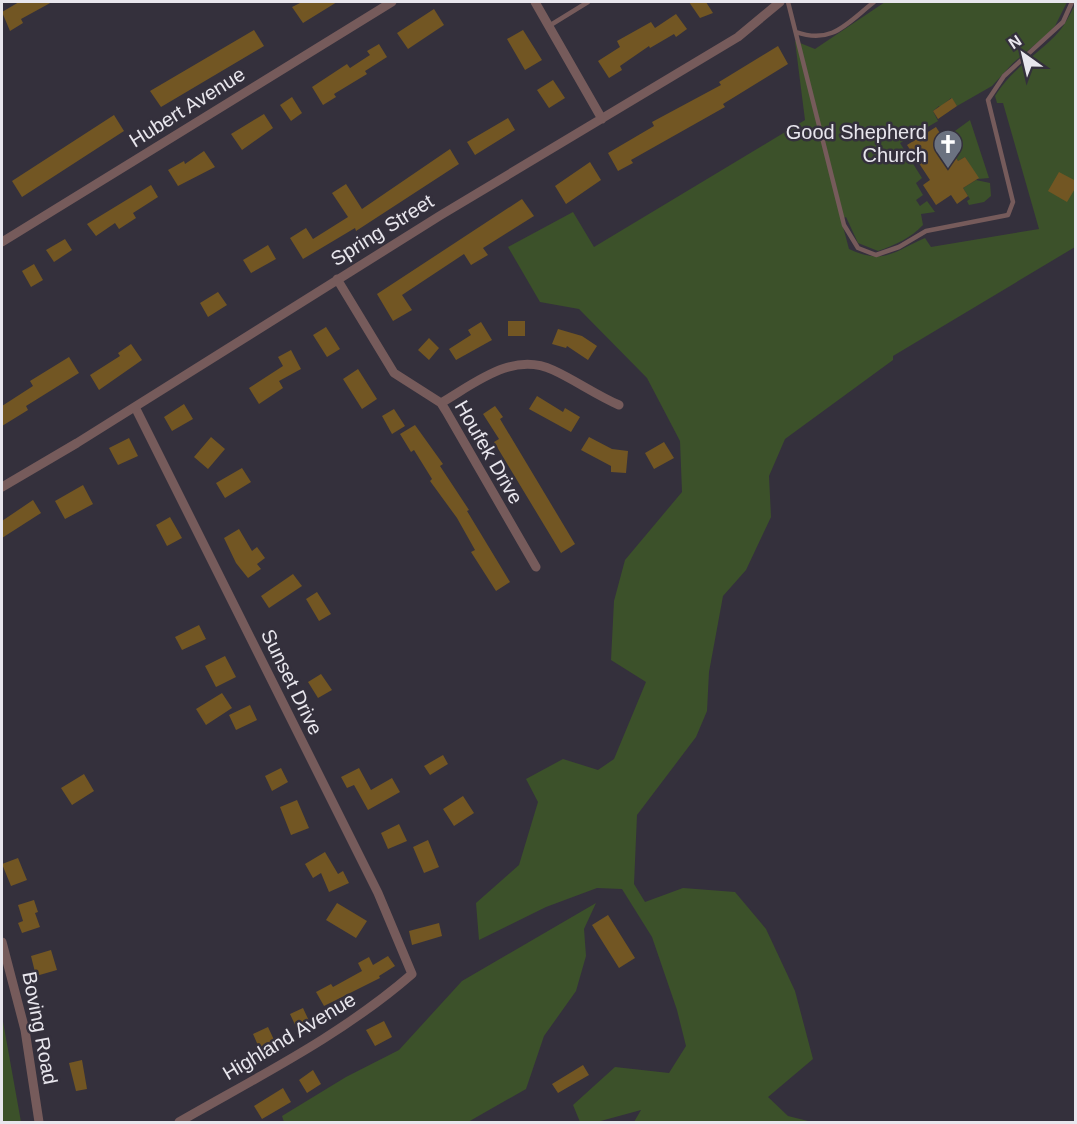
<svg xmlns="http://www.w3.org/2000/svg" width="1077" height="1124" font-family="Arial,sans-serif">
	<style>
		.green { fill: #3c512a }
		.building { fill: #725623 }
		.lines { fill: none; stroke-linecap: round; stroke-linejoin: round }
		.service { stroke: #765b5b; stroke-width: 4.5 }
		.minor { stroke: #765b5b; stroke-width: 9 }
		.labels { text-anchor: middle; stroke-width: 5; stroke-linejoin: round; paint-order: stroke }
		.street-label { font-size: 20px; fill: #e8e6ed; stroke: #34303c }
		.poi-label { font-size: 20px; fill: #e8e6ed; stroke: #34303c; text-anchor: end }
	</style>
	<rect width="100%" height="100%" fill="#34303c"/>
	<path class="green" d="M885,2H1067L1055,26L1043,38L1013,63L992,86L957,106L951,98L944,104L949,111L945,114L939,106L933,111L938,121L900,143L922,178L916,183L923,195L916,200L920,206L927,201L935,212L921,214L923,225C911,238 895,245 878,251L858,243L846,217L841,219L849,249C884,265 893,252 925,238L931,247L1039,229L1003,103H997L995,96C1011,70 1034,57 1055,36C1064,27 1069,16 1075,5V247L893,356V360L785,439L769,476L771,517L746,570L723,596L709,672L707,711L696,737L637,815L634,884L645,902L683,888L735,892L766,929L795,991L813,1059L768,1097L788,1116L812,1122H634L641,1110L597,1122H580L573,1105L615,1067L669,1073L686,1046L677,1010L652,937L622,889L597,888L546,907L479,940L476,903L519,865L538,802L526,779L563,759L598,770L614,759L646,682L611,660L614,601L625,560L682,492L680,441L647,378L579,309L540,302L508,247L573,212L594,247L805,120L795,41L815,49Z
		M970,120L989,178L978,179L965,157L958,161L944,139Z
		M976,180L990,183L991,196L984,202L969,205L967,201L970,199L963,188Z
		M596,903L584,929L586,956L576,991L544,1036L526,1089L468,1122H284L282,1116L346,1077L399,1050L462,981Z
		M2,1016L21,1122H2Z"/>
	<path class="building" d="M19,2H52L21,19L23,23L10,31L2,12Z
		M302,2H337L303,23L292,7Z
		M689,2H706L713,13L700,18Z
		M434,9L444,25L408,49L397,33Z
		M676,14L687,29L676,37L674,34L650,48L649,46L620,66L622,70L609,78L598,61L620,47L617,41L651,22L655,28Z
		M254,30L264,46L161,107L150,91Z
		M523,30L542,60L525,70L507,39Z
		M379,44L387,57L365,71L367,74L334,94L336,97L323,105L312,87L347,64L350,68L370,55L367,51Z
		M778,46L788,64L723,104L725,107L631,160L633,163L618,171L608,153L654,126L652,122L721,85L719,82Z
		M553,80L565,98L549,108L537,90Z
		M292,97L302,113L291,121L280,105Z
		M952,98L957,106L938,119L933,111Z
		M264,114L273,128L242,150L231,134Z
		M114,115L124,131L22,197L12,181Z
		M508,118L515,130L475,155L467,142Z
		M936,127L958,161L965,157L979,178L963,188L968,196L957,204L951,195L936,205L923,185L930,180L907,145Z
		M450,149L459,164L356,231L355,228L303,259L290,238L306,228L313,239L348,217L332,193L346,184L362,209Z
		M204,151L215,167L178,186L168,170L184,161L185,164Z
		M590,162L601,180L566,204L555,186Z
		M1059,172L1076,181V187L1067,202L1048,191Z
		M151,185L158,197L133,213L136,218L119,229L115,223L96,236L87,224Z
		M522,199L534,216L483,248L488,255L471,265L464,254L402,295L412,310L393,321L377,294Z
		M65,239L72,250L54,262L46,250Z
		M268,245L276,259L251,273L243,260Z
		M34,264L43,280L31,287L22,271Z
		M218,292L227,305L208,317L200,303Z
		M508,321H525V336H508Z
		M481,322L492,340L456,360L449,349L471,335L468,330Z
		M326,327L340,349L327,357L313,335Z
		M558,329L582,336L597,346L588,360L567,346L566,348L552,344Z
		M429,338L439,348L429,360L418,350Z
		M131,344L142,360L99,390L90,375L120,356L118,353Z
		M291,350L301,369L279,381L283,388L259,404L249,388L283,366L278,357Z
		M69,357L79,373L26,406L28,410L2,426V406L33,386L30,381Z
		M358,369L377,399L362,409L343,379Z
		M537,396L563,412L565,408L580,417L571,432L529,409Z
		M184,404L193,419L172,431L164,417Z
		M495,406L503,417L500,419L575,544L561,553L494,442L499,439L483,414Z
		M394,409L405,426L392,434L382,416Z
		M415,425L443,464L440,466L469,510L467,511L510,582L496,591L471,552L475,550L457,518L430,481L432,479L414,450L411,452L400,434Z
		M211,437L225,449L208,469L194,457Z
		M589,437L612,449L628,451L626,473L611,472V466L581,450Z
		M129,438L138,456L118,465L109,448Z
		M664,442L674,458L654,469L645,453Z
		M242,468L251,482L225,498L216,483Z
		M83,485L93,504L65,519L55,501Z
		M33,500L41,513L2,538V521Z
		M170,517L182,538L167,546L156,525Z
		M239,529L252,551L257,547L265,558L257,564L261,569L248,578L236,563L224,538Z
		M293,574L302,586L269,608L261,596Z
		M317,592L331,614L319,621L306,599Z
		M199,625L206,639L182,650L175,637Z
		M225,656L236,677L216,687L205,666Z
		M321,674L332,690L318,698L308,682Z
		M222,693L232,708L206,725L196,709Z
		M250,705L257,720L236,730L229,715Z
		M443,755L448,764L430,775L424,766Z
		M281,768L288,782L272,791L265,776Z
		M359,768L371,790L392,778L400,792L368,810L354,785L347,788L341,777Z
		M84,774L94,791L72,805L61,788Z
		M463,796L474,813L454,826L443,809Z
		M297,800L309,828L291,835L280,807Z
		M399,824L407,841L388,849L381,833Z
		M428,840L439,867L424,873L413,847Z
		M325,852L338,874L343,871L349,883L329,892L321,873L313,878L305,864Z
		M18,858L27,880L11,886L2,864Z
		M34,900L38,912L35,913L40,927L22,933L18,923L23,921L18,905Z
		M337,903L367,921L356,938L326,920Z
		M608,915L635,958L619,968L592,925Z
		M439,923L442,936L412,945L409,931Z
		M51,950L57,970L36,976L31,956Z
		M388,956L395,966L379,976L380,978L324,1006L316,992L331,984L333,987L362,971L358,963L369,957L373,965Z
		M303,1008L310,1023L297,1029L290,1014Z
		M384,1021L392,1037L375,1046L366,1030Z
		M268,1027L275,1042L260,1050L253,1034Z
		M82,1060L87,1089L76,1091L69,1063Z
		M583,1065L589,1075L558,1093L552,1084Z
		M313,1070L321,1084L307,1093L299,1080Z
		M283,1088L291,1102L262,1119L254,1106Z"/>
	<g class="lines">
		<path class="service" d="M788,2L844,225L858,248L876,255L899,247L926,231L1008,215L1013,202L988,100L1004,76L1063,22L1072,2
			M549,26L588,2
			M796,32C832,45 847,23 874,2"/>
		<path class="minor" d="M535,2L602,119
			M2,242L392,2
			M337,279L394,373L441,403L446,411L536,567
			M441,403C474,384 512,351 553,370C575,380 596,395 619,405
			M135,407L378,893L412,974C342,1035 259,1076 179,1122
			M2,487L77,443L441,215L738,37L780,2
			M2,942L25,1030L39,1122"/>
	</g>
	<defs>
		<g id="church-pin" transform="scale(1.5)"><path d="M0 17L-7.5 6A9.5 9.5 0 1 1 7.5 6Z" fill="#6b7280" stroke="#34303c"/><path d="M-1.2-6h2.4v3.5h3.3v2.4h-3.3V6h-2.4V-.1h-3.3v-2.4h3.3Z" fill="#fff"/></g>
	</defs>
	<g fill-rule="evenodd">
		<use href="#church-pin" x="948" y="144"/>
	</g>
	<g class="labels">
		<g class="street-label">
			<text transform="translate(187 107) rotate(-32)" y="7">Hubert Avenue</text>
			<text transform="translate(382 230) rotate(-32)" y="7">Spring Street</text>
			<text transform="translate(489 452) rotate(60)" y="7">Houfek Drive</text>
			<text transform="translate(292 682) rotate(64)" y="7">Sunset Drive</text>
			<text transform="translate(40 1028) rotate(79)" y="7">Boving Road</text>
			<text transform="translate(289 1036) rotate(-31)" y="7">Highland Avenue</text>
		</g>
		<g class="poi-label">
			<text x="927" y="139">Good Shepherd<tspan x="927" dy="23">Church</tspan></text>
		</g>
	</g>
	<rect width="1077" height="1124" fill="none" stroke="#e8e6ed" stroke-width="6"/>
	<g transform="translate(1023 54) rotate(326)" stroke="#34303c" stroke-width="4.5" paint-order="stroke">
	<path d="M0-4.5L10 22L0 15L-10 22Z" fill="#e8e6ed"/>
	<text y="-9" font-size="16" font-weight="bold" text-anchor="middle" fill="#e8e6ed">N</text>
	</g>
</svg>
